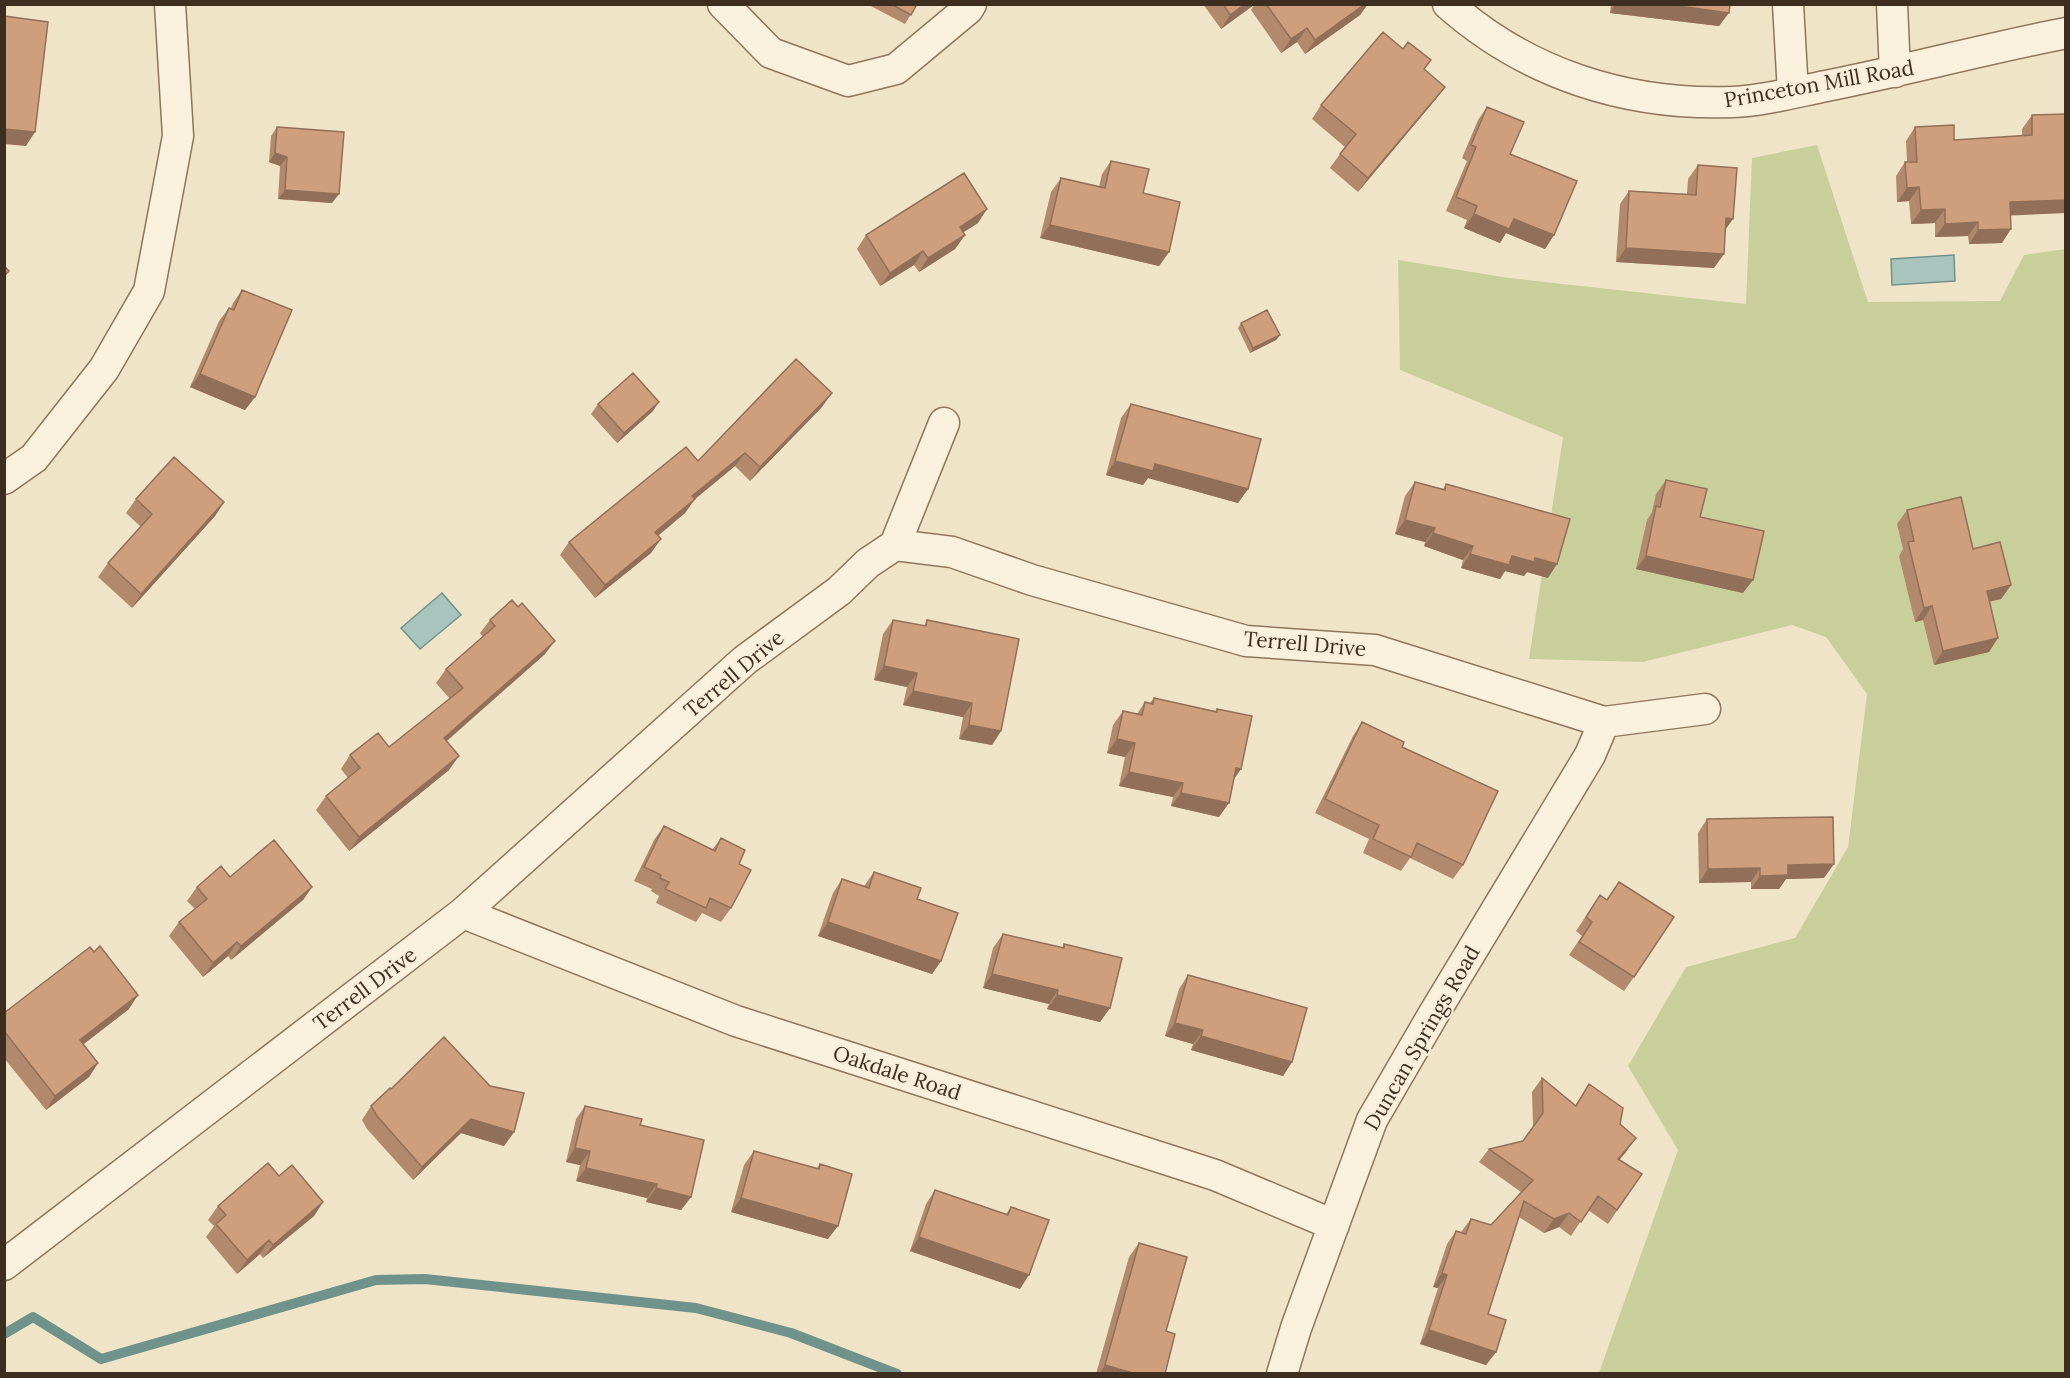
<svg xmlns="http://www.w3.org/2000/svg" width="2070" height="1378" font-family="Lora,serif">
	<style>
		.green { fill: #c9cf9b }
		.water { fill: #a9c4bc; stroke: #6f938a; stroke-width: 1.5 }
		.lines { fill: none; stroke-linecap: round; stroke-linejoin: round }
		.stream { stroke: #6f938a; stroke-width: 10 }
		.minor-casing { stroke: #8d765c; stroke-width: 33 }
		.minor { stroke: #faf1dc; stroke-width: 30 }
		.wall { fill: #b2896c }
		.shaded-wall { fill: #916f58 }
		.building { fill: #cf9f7d; stroke: #916f58; stroke-width: 1.5 }
		.labels { text-anchor: middle; stroke-width: 4.5; stroke-linejoin: round; paint-order: stroke }
		.street-label { font-size: 21px; fill: #3d2e20; stroke: #f7eed8 }
	</style>
	<rect width="100%" height="100%" fill="#f0e4c8"/>
	<path class="green" d="M1817,145L1868,302L2000,301L2024,255L2065,249V1373H1599L1678,1150L1628,1066L1686,967L1795,938L1848,847L1867,694L1826,637L1792,625L1643,662L1529,659L1563,437L1400,370L1398,260L1509,278L1746,304L1752,158Z"/>
	<path class="water" d="M1954,255L1955,281L1892,285L1891,259Z
		M442,593L461,615L420,649L401,628Z"/>
	<g class="lines">
		<path class="stream" d="M4,1334L33,1317L101,1359L376,1280L425,1279L696,1308L791,1333L897,1374"/>
		<g class="minor-casing">
			<path id="minor" d="M723,4L771,53L848,81L896,69L968,9L971,4
				M1448,4C1527,74 1627,106 1733,102C1763,101 1796,92 1826,86C1906,70 1985,49 2066,33
				M1788,4L1793,93
				M1892,4L1895,72
				M4,479L34,458L104,369L149,291L178,136L170,4
				M895,545L944,423
				M463,913L736,1021L1215,1175L1334,1225
				M4,1265L463,913L745,660L839,591L868,563L895,545L952,552L1032,580L1246,641L1375,650L1604,722L1705,709
				M1282,1374L1296,1328L1372,1120L1433,1015L1590,755L1604,722"/>
		</g>
		<use href="#minor" class="minor"/>
	</g>
	<path class="wall" d="M867,4H917L905,24Z
		M1203,4H1368L1360,15L1305,54L1297,42L1281,53L1251,10L1254,5L1221,29Z
		M1611,4H1730L1719,26L1610,13Z
		M1424,70L1445,87L1435,100L1358,192L1330,168L1345,147L1312,119L1321,105Z
		M1487,107L1510,154L1554,235L1545,249L1506,233L1500,243L1464,228L1467,220L1446,211L1467,161L1462,158L1478,120Z
		M2066,114L2010,215L2002,243L1969,244L1968,236L1935,237V223L1911,224L1909,201L1897,202L1896,176L1905,162H1907L1906,141L1915,127L1954,140L2022,136V129L2032,115Z
		M277,127L332,203L278,199L280,166L269,162L271,136Z
		M1111,161L1143,193L1169,252L1159,266L1040,238L1051,192L1061,178L1099,187L1102,174Z
		M1698,165L1725,230L1714,268L1616,262L1620,204L1629,191L1687,194L1688,179Z
		M978,223L963,232L965,235L955,249L919,272L914,265L880,286L857,249L866,235Z
		M242,290L255,397L245,410L190,387L219,321L229,308H231L233,303Z
		M1241,323L1280,335L1276,340L1250,353L1238,328Z
		M598,404L653,411L617,443L591,414Z
		M1131,404L1248,489L1238,503L1148,478L1143,485L1106,475L1121,418Z
		M822,407L750,481L735,466L695,499L685,513L658,535L651,553L595,598L560,555L569,542L698,461Z
		M1666,480L1700,517L1743,593L1636,569L1647,520L1652,512L1656,494Z
		M1415,482L1443,489L1446,484L1548,578L1527,572L1524,576L1505,571L1500,579L1461,568L1463,560L1424,546L1425,542L1395,534L1405,496Z
		M136,499L224,502L215,516L132,608L98,577L108,563L141,527L126,513Z
		M1907,510L1973,549L2011,585L2001,599L1989,602V652L1934,665L1923,620L1915,622L1899,556L1903,549L1897,524Z
		M490,620L545,654L447,741L449,770L349,851L316,810L326,796L348,778L341,769L350,755L389,747L450,699L436,683L446,669L483,637L480,633Z
		M893,620L924,626L927,620L1001,731L992,745L959,739L963,717L903,705L907,687L874,680L883,634Z
		M1154,698L1215,711L1217,709L1241,769L1234,779L1219,817L1171,806L1173,797L1119,786L1125,757L1107,753L1113,725L1123,711L1137,714L1145,702L1150,703Z
		M1362,722L1402,747L1463,865L1453,879L1410,858L1401,871L1363,853L1369,839L1315,813L1353,736Z
		M1707,819L1824,878L1786,879L1779,889H1751V882L1699,883L1698,833Z
		M664,826L712,850L721,838L739,864L731,908L721,922L702,913L696,922L656,903L659,896L651,891L652,889L634,881L654,840Z
		M874,872L917,899L941,961L932,974L818,936L833,893L842,879L864,886Z
		M230,877L312,887L303,900L231,960L228,956L203,977L169,936L179,922L195,909L187,901L197,887Z
		M1600,895L1634,977L1624,991L1569,955L1582,936L1576,931Z
		M1003,934L1062,948L1064,944L1110,1008L1100,1022L1047,1009L1049,1004L983,988L993,948Z
		M1188,975L1292,1062L1283,1076L1191,1050L1193,1044L1165,1036L1179,989Z
		M129,1009L83,1044L98,1063L89,1077L46,1110L4,1058V1013Z
		M1542,1078L1575,1106L1589,1084L1620,1124L1626,1152L1619,1160L1642,1174L1608,1224L1588,1210L1571,1236L1559,1227L1544,1233L1519,1217L1488,1314L1496,1352L1486,1365L1420,1344L1438,1288L1433,1287L1447,1244L1456,1231L1461,1232L1471,1219L1491,1225L1521,1192L1479,1162L1489,1149L1523,1141L1533,1127L1532,1092Z
		M391,1089L514,1132L504,1146L461,1133L413,1180L367,1129L362,1120L371,1106Z
		M585,1106L640,1125L691,1197L681,1210L646,1202L647,1198L576,1181L580,1165L566,1162L576,1119Z
		M754,1151L816,1169L820,1164L828,1239L731,1212L744,1165Z
		M279,1176L323,1202L314,1216L263,1258L260,1254L237,1274L206,1237L214,1226L208,1220L218,1206Z
		M935,1190L1006,1214L1011,1207L1020,1289L910,1251L926,1204Z
		M1139,1243L1166,1331L1165,1374H1096L1129,1257Z"/>
	<path class="shaded-wall" d="M1245,4H1255L1221,29L1230,15Z
		M1365,4H1368L1360,15L1305,54L1315,40Z
		M1615,4H1665L1729,13L1719,26L1610,13Z
		M1307,28L1297,42L1281,53L1291,39Z
		M1445,87L1435,100L1358,192L1368,178Z
		M4,129L35,132L26,146L4,144Z
		M275,153L287,157L280,166L269,162Z
		M1919,187L1909,201L1897,202L1907,188Z
		M285,190L339,194L332,203L278,199Z
		M2066,200V213L2000,216L2010,202Z
		M987,209L978,223L950,241L960,227Z
		M1945,209L1935,223L1911,224L1921,210Z
		M1474,214L1514,219L1554,235L1545,249L1506,233L1500,243L1464,228Z
		M1726,218L1733,219L1723,233Z
		M1978,222L1968,236L1935,237L1945,224Z
		M1050,225L1169,252L1159,266L1040,238Z
		M2011,229L2002,243L1969,244L1978,230Z
		M965,235L955,249L919,272L928,258Z
		M1626,248L1724,254L1714,268L1616,262Z
		M923,251L914,265L880,286L890,273Z
		M1280,335L1276,340L1250,353L1253,348Z
		M200,374L255,397L245,410L190,387Z
		M832,393L822,407L750,481L760,467Z
		M659,402L653,411L617,443L624,433Z
		M745,453L735,466L695,499L685,513L646,546L655,532L692,496Z
		M1115,461L1155,464L1248,489L1238,503L1148,478L1143,485L1106,475Z
		M224,502L215,516L132,608L141,594Z
		M1405,520L1435,528L1425,542L1395,534Z
		M1433,533L1473,546L1463,560L1424,546Z
		M661,539L651,553L595,598L605,585Z
		M1470,554L1535,558L1557,564L1548,578L1527,572L1524,576L1505,571L1500,579L1461,568Z
		M1646,556L1753,580L1743,593L1636,569Z
		M2011,585L2001,599L1977,604L1987,591Z
		M1932,606L1923,620L1915,622L1924,608Z
		M1998,638L1989,652L1934,665L1943,651Z
		M555,641L545,654L435,751L444,738Z
		M884,666L917,673L907,687L874,680Z
		M913,691L972,703L963,717L903,705Z
		M969,725L1001,731L992,745L959,739Z
		M1117,739L1135,743L1125,757L1107,753Z
		M459,756L449,770L349,851L359,837Z
		M1236,768L1241,769L1231,783Z
		M1129,772L1183,783L1173,797L1119,786Z
		M1181,793L1229,803L1219,817L1171,806Z
		M1834,864L1824,878L1786,879L1779,889H1751L1760,876L1788,865Z
		M1760,868L1751,882L1699,883L1708,869Z
		M312,887L303,900L231,960L241,946Z
		M828,922L941,961L932,974L818,936Z
		M237,942L228,956L203,977L213,963Z
		M992,974L1058,990L1049,1004L983,988Z
		M138,995L129,1009L71,1054L80,1040Z
		M1057,995L1110,1008L1100,1022L1047,1009Z
		M1175,1023L1203,1030L1193,1044L1165,1036Z
		M1201,1036L1292,1062L1283,1076L1191,1050Z
		M98,1063L89,1077L46,1110L55,1096Z
		M471,1119L514,1132L504,1146L461,1133L413,1180L422,1167Z
		M1636,1138L1626,1152L1608,1173L1618,1159Z
		M575,1148L590,1151L580,1165L566,1162Z
		M586,1168L657,1184L647,1198L576,1181Z
		M656,1188L691,1197L681,1210L646,1202Z
		M741,1198L838,1226L828,1239L731,1212Z
		M323,1202L314,1216L263,1258L273,1245Z
		M1569,1213L1559,1227L1544,1233L1554,1219Z
		M919,1237L1029,1275L1020,1289L910,1251Z
		M269,1240L260,1254L237,1274L247,1260Z
		M1442,1273L1447,1275L1438,1288L1433,1287Z
		M1429,1330L1496,1352L1486,1365L1420,1344Z
		M1105,1365L1136,1374H1099Z"/>
	<path class="building" d="M891,4H917L911,15Z
		M1223,4H1245L1230,15Z
		M1266,4H1365L1315,40L1307,28L1291,39Z
		M1665,4H1730L1729,13Z
		M4,16L48,22L35,132L4,129Z
		M1383,32L1403,49L1408,42L1431,60L1424,69L1445,87L1368,178L1340,154L1356,134L1321,105Z
		M1487,107L1524,122L1510,154L1577,181L1554,235L1514,219L1509,229L1474,214L1477,206L1456,197L1476,147L1471,145Z
		M2066,114V200L2010,202L2011,229L1978,230V222L1945,224V209L1921,210L1919,187L1907,188L1905,162H1917L1915,127L1954,125V140L2032,135V115Z
		M277,127L344,132L339,194L285,190L287,157L275,153Z
		M1111,161L1149,169L1143,193L1180,202L1169,252L1050,225L1061,178L1105,188Z
		M1698,165L1737,168L1733,219L1726,218L1724,254L1626,248L1629,191L1696,195Z
		M964,173L987,209L960,227L965,235L928,258L923,251L890,273L866,235Z
		M4,266L9,271L4,276Z
		M242,290L292,310L255,397L200,374L229,308L234,310Z
		M1267,310L1280,335L1253,348L1241,323Z
		M796,359L832,393L760,467L745,453L692,496L695,499L655,532L661,539L605,585L569,542L686,447L698,461Z
		M633,373L659,402L624,433L598,404Z
		M1131,404L1261,439L1248,489L1155,464L1153,471L1115,461Z
		M174,457L224,502L141,594L108,563L152,514L136,499Z
		M1666,480L1707,489L1700,517L1764,531L1753,580L1646,556L1656,506L1660,507Z
		M1415,482L1445,490L1446,484L1570,519L1557,564L1535,558L1534,562L1512,556L1509,565L1470,554L1473,546L1433,533L1435,528L1405,520Z
		M1961,497L1973,549L2000,542L2011,585L1987,591L1998,638L1943,651L1932,606L1924,608L1908,542L1914,541L1907,510Z
		M512,600L518,607L522,603L555,641L444,738L459,756L359,837L326,796L360,768L350,755L378,733L389,747L463,688L446,669L495,626L490,620Z
		M893,620L926,626L927,620L1019,639L1001,731L969,725L972,703L913,691L917,673L884,666Z
		M1154,698L1217,712V709L1252,716L1241,769L1236,768L1229,803L1181,793L1183,783L1129,772L1135,743L1117,739L1123,711L1142,715L1145,702L1153,704Z
		M1362,722L1404,742L1402,747L1498,791L1463,865L1417,843L1411,857L1373,839L1379,825L1325,799Z
		M1833,817L1834,864L1788,865V875L1760,876V868L1708,869L1707,819Z
		M664,826L715,851L721,838L745,850L739,864L751,870L731,908L710,898L706,908L665,889L669,882L660,878L661,875L644,867Z
		M274,840L312,887L241,946L237,942L213,963L179,922L207,899L197,887L221,866L230,877Z
		M874,872L921,888L917,899L958,913L941,961L828,922L842,879L869,888Z
		M1619,882L1674,917L1634,977L1579,942L1592,922L1586,917L1600,895L1607,900Z
		M1003,934L1064,948V944L1122,958L1110,1008L1057,995L1058,990L992,974Z
		M100,946L138,995L80,1040L98,1063L55,1096L4,1031V1013L90,947L94,952Z
		M1188,975L1307,1008L1292,1062L1201,1036L1203,1030L1175,1023Z
		M444,1037L490,1086L524,1093L514,1132L471,1119L422,1167L377,1116L371,1106L390,1088L391,1089Z
		M1542,1078L1576,1106L1589,1084L1623,1108L1620,1124L1636,1138L1618,1159L1642,1174L1617,1210L1598,1196L1581,1222L1569,1213L1554,1219L1524,1201L1488,1314L1506,1320L1496,1352L1429,1330L1447,1275L1442,1273L1456,1231L1466,1234L1471,1219L1491,1225L1533,1180L1489,1149L1523,1141L1543,1113Z
		M585,1106L642,1119L640,1125L704,1140L691,1197L656,1188L657,1184L586,1168L590,1151L575,1148Z
		M754,1151L819,1169L820,1164L852,1174L838,1226L741,1198Z
		M268,1163L279,1176L292,1165L323,1202L273,1245L269,1240L247,1260L216,1224L226,1215L218,1206Z
		M935,1190L1008,1215L1011,1207L1049,1220L1029,1275L919,1237Z
		M1139,1243L1187,1257L1166,1331L1175,1334L1165,1374H1136L1105,1365Z"/>
	<g class="labels">
		<g class="street-label">
			<text transform="translate(1819 84) rotate(-10)" y="7">Princeton Mill Road</text>
			<text transform="translate(1305 644) rotate(5)" y="7">Terrell Drive</text>
			<text transform="translate(734 674) rotate(-40)" y="7">Terrell Drive</text>
			<text transform="translate(365 989) rotate(-37)" y="7">Terrell Drive</text>
			<text transform="translate(1422 1038) rotate(-60)" y="7">Duncan Springs Road</text>
			<text transform="translate(897 1073) rotate(18)" y="7">Oakdale Road</text>
		</g>
	</g>
	<rect width="2070" height="1378" fill="none" stroke="#3d2e20" stroke-width="12"/>
</svg>
